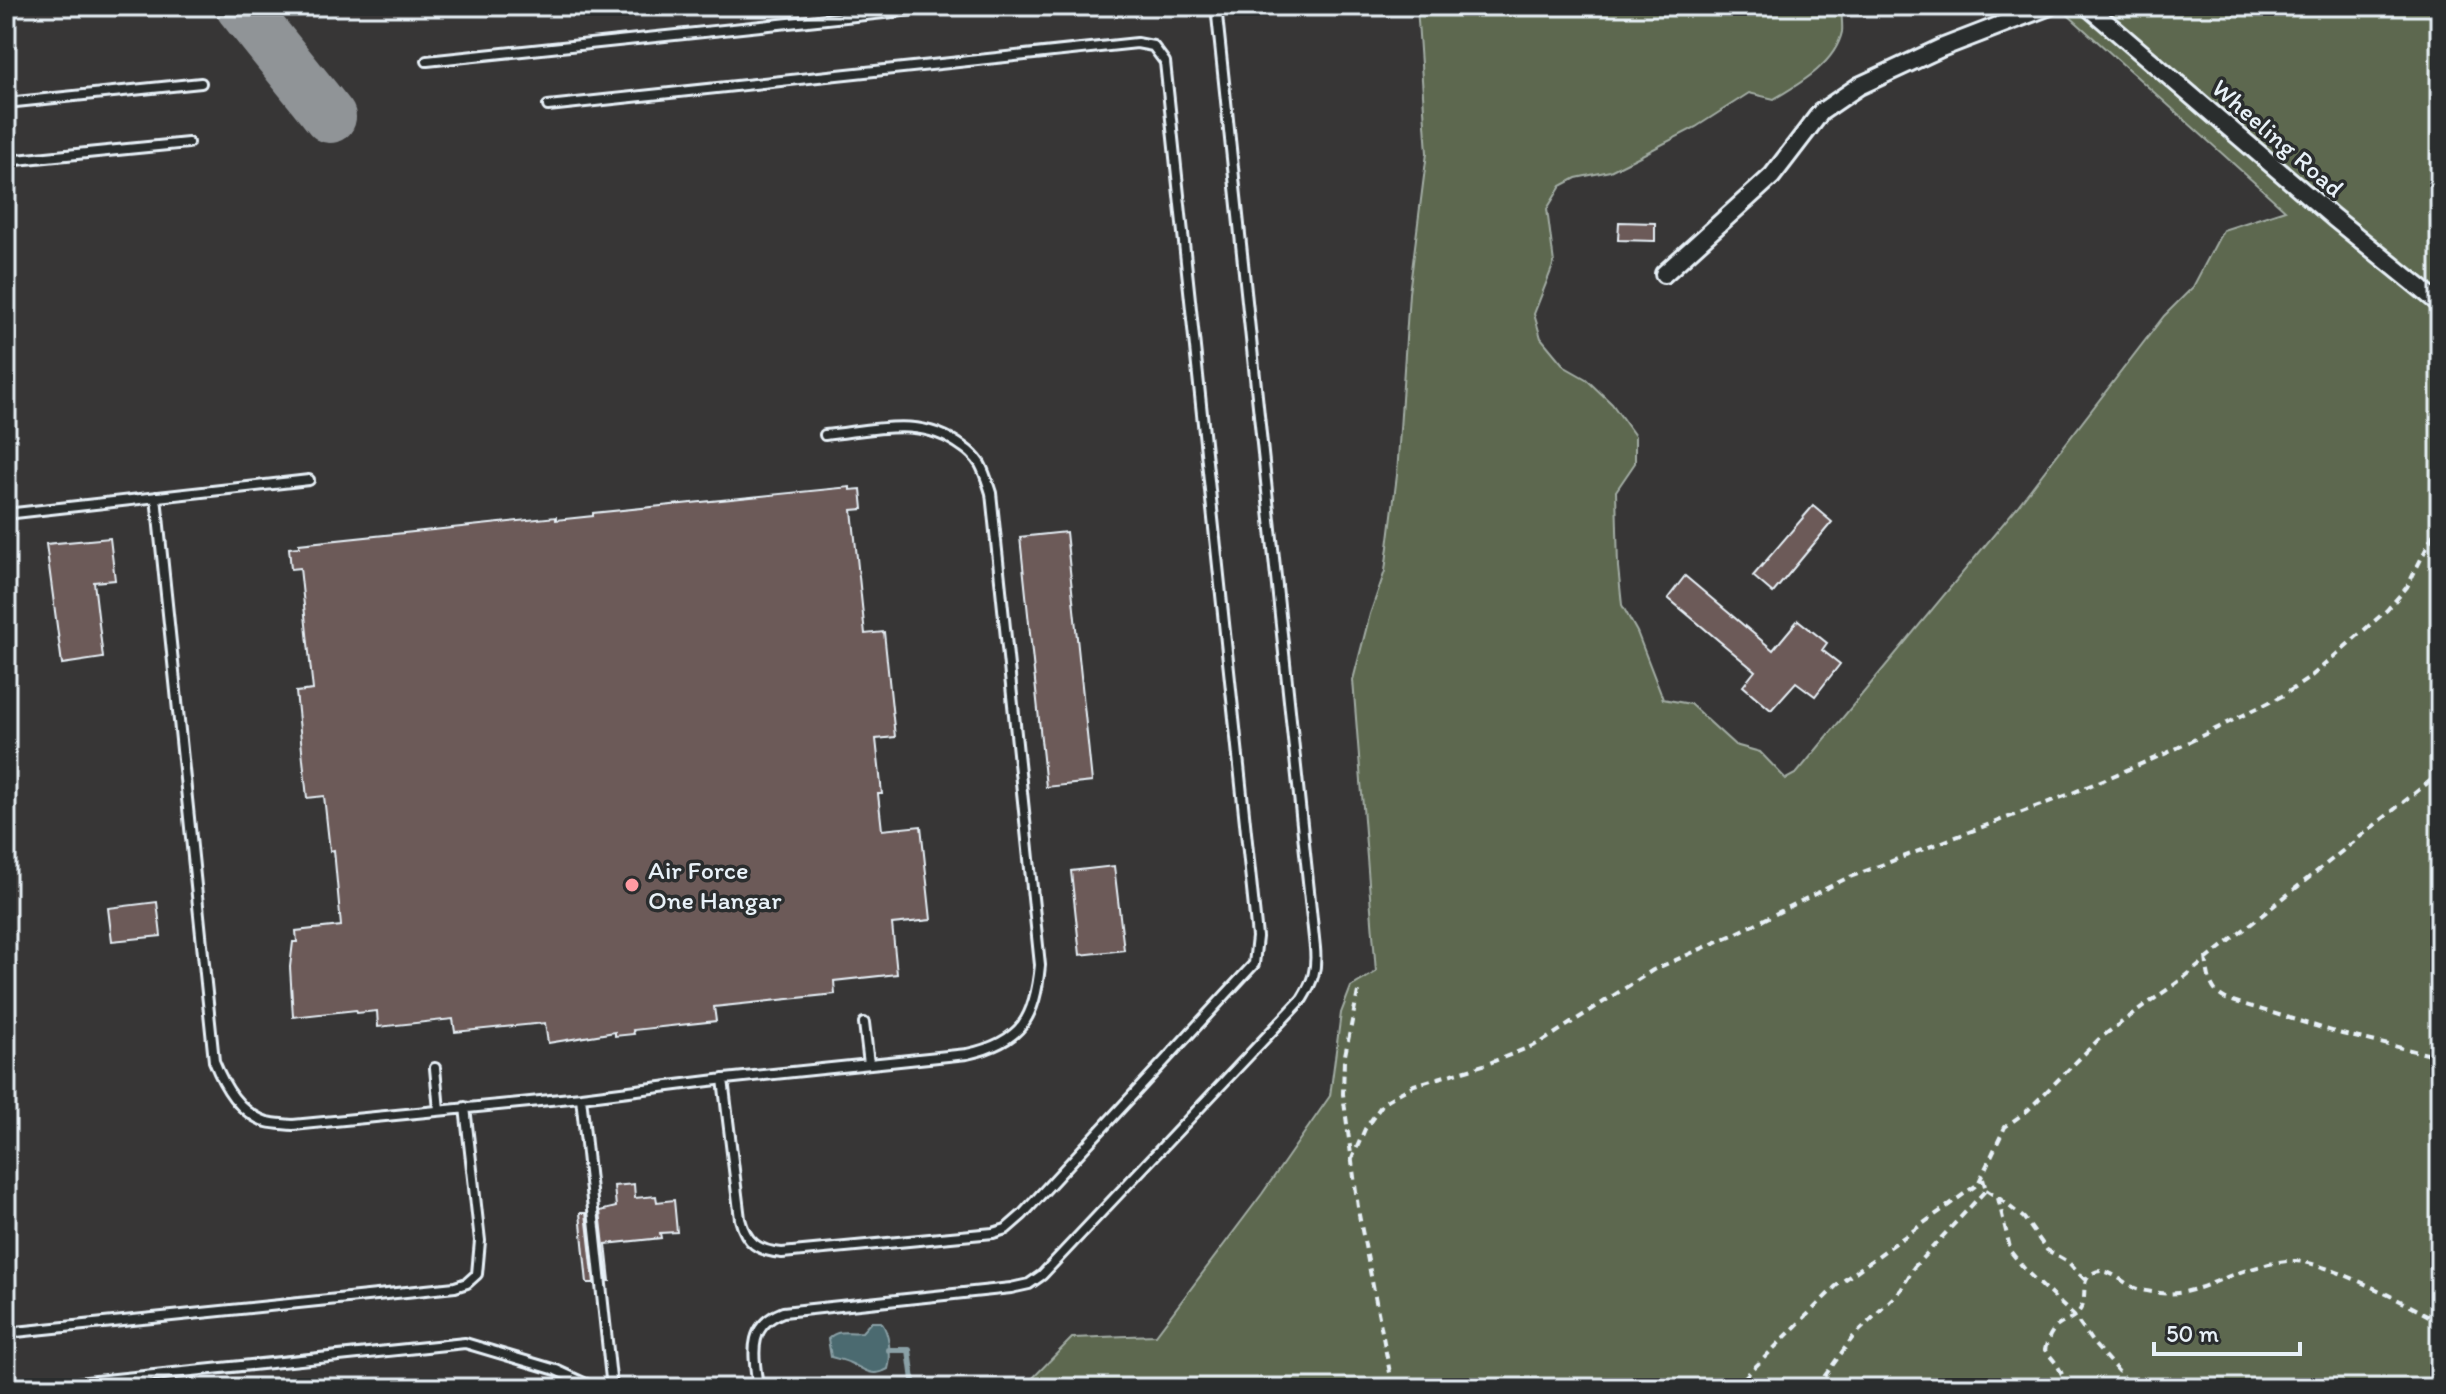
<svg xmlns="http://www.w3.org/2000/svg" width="2446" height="1394" font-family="Itim,sans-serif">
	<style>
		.green { fill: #5d684f; stroke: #a2aca4; stroke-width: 2 }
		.water { fill: #4c6a6f; stroke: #8aa0a6; stroke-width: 2 }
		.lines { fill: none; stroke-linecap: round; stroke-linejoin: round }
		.stream { stroke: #8aa0a6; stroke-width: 6 }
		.taxiway { stroke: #909497; stroke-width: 52 }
		.building { fill: #6c5a58; stroke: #e8f1f8; stroke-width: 2 }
		.lane-casing { stroke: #e8f1f8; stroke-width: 14 }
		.street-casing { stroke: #e8f1f8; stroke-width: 22 }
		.path { stroke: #e8f1f8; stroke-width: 4; stroke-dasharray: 8 6; stroke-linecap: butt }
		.lane { stroke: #2a2d2e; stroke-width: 8 }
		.street { stroke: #2a2d2e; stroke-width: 16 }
		.poi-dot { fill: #ff9aa2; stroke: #2a2d2e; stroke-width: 3 }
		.labels { text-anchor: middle; stroke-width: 7; stroke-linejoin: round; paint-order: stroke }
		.street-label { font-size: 26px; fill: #e8f1f8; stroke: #2a2d2e }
		.poi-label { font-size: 26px; fill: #e8f1f8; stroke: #2a2d2e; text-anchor: start }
	</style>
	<rect width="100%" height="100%" fill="#373636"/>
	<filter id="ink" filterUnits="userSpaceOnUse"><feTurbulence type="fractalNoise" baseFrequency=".0125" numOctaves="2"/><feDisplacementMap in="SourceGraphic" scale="16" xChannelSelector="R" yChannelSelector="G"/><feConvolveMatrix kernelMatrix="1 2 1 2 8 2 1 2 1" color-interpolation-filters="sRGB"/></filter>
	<g filter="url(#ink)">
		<path class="green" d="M1417,6H1841C1841,14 1843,25 1842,32C1835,64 1799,84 1774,99L1749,93L1696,127L1638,157L1610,171L1576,178L1561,186L1547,209L1554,263L1534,314L1541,338L1565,367L1586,379L1612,404L1635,436V463L1616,491L1618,567L1622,605L1637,632L1663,699L1690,704L1735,745L1760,752L1786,779L1797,773L2017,507L2164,316L2193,287L2223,230L2285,210L2058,6H2440V1388H1023L1072,1338L1156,1335L1262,1194L1330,1096L1341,1013L1351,987L1376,972L1353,680L1370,614L1385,571L1397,475L1409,293L1427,153Z"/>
		<path class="water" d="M871,1322H881C889,1332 892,1356 888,1369C871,1378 866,1370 850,1363C844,1360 837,1359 831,1357L828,1339C839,1328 847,1334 862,1332Z"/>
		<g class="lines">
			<path class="stream" d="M889,1350H909L914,1388"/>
			<path class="taxiway" d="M241,6L330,117"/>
		</g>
		<path class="building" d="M1619,222L1655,223V241L1618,240Z
			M850,487V490L861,489L863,509L852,510L865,634L884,632L895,737L876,739L882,794H878L882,830L921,826L931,920L892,924L897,974L834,981L835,994L714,1007L716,1021L633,1030L634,1034L615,1036V1032L548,1043L545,1023L455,1032L453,1019L378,1027L377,1011L357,1013L356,1010L293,1017L290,967L293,942H297L296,931L341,926L334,850L330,851L324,796L307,798L296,692L313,690L300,568L291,569L289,548L299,547V544L556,517V520L593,516V513Z
			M1813,506L1832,522L1773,593L1753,576Z
			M1066,532L1092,782L1046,787L1020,537Z
			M110,538L115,580L94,582L103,658L62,664L46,544Z
			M1685,576L1773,650L1798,620L1827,643L1822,650L1840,664L1815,696L1796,682L1771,710L1743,686L1755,671L1668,598Z
			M1114,866L1124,950L1080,955L1071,871Z
			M157,902L161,936L112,941L108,908Z
			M634,1184L635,1198L656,1196L657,1202L674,1200L677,1232L660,1233L661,1238L606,1244L610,1281H608L600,1211L616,1207L614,1186Z
			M580,1213H586L594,1283H587Z"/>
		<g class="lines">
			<g class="lane-casing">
				<path id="lane" d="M427,61L951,6
					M6,103L201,83
					M548,106L1137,43L1153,46L1165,62L1257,937L1254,964L1022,1215L1006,1229L993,1233L782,1253C758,1251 746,1243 740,1219L723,1079
					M6,161L188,143
					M156,497L214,1061C224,1086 239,1113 267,1122C275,1124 285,1124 293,1125L581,1097L725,1079L967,1054C1022,1042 1035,1018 1040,965L991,493C988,484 985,473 980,464C976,458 969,451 963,447C921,415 874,430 825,435
					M6,514L309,480
					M864,1023L869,1064
					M435,1068L439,1110
					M581,1097L612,1388
					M6,1333L455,1287L467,1283L477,1274L480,1241L465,1107
					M28,1388L465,1343L556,1370L595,1388
					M758,1388C754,1355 746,1326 783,1312L1011,1288L1029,1284L1042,1275L1302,999C1313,981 1317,970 1315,948L1216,6"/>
			</g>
			<g class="street-casing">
				<path id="street" d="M2087,6L2334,218L2440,304
					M1664,274L1772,176L1821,112L1859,86L1941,48L2050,6"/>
			</g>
			<path class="path" d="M2206,957C2208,974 2209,991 2226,999L2342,1034L2440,1057
				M1358,992L1344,1060L1343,1094L1359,1215L1393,1388
				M1351,1161L1365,1129L1384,1102L1414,1085L1487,1064L1540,1043L1653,970L1737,933L1847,878L2070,794L2167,753L2282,696L2308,679L2387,610L2407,587L2440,521
				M1986,1190L1998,1198L2011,1252L2027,1272L2074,1316L2093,1343L2133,1388
				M1999,1198L2024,1218L2047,1250L2068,1262L2086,1281
				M1734,1388L1836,1286L1978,1184L2005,1127L2027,1111L2100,1038L2182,979L2440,773
				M1816,1388L1853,1337L1901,1290L1914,1267L1986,1190L1983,1179
				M2065,1388C2063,1370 2056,1363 2045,1350C2053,1314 2073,1327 2082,1306C2087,1296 2080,1279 2093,1273C2108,1265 2123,1284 2137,1289C2143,1291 2153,1292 2160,1293C2192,1297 2218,1278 2247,1270C2262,1266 2280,1260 2295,1261C2331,1263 2407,1304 2440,1322"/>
			<use href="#lane" class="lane"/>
			<use href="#street" class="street"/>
		</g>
	</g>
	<circle class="poi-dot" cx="632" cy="885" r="8"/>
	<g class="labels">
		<g class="street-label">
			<text transform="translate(2278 138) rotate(41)" y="9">Wheeling Road</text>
		</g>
		<g class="poi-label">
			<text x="648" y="879">Air Force<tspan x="648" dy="30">One Hangar</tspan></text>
		</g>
	</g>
	<rect width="2446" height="1394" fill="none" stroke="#2a2d2e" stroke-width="32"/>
	<rect x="16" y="16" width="2414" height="1362" fill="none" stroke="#e8f1f8" stroke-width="3" filter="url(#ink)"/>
	<path d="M2154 1342v12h146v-12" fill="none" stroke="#e8f1f8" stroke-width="4"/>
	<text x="2166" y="1342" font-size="24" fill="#e8f1f8" stroke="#2a2d2e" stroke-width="6" paint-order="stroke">50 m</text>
</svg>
